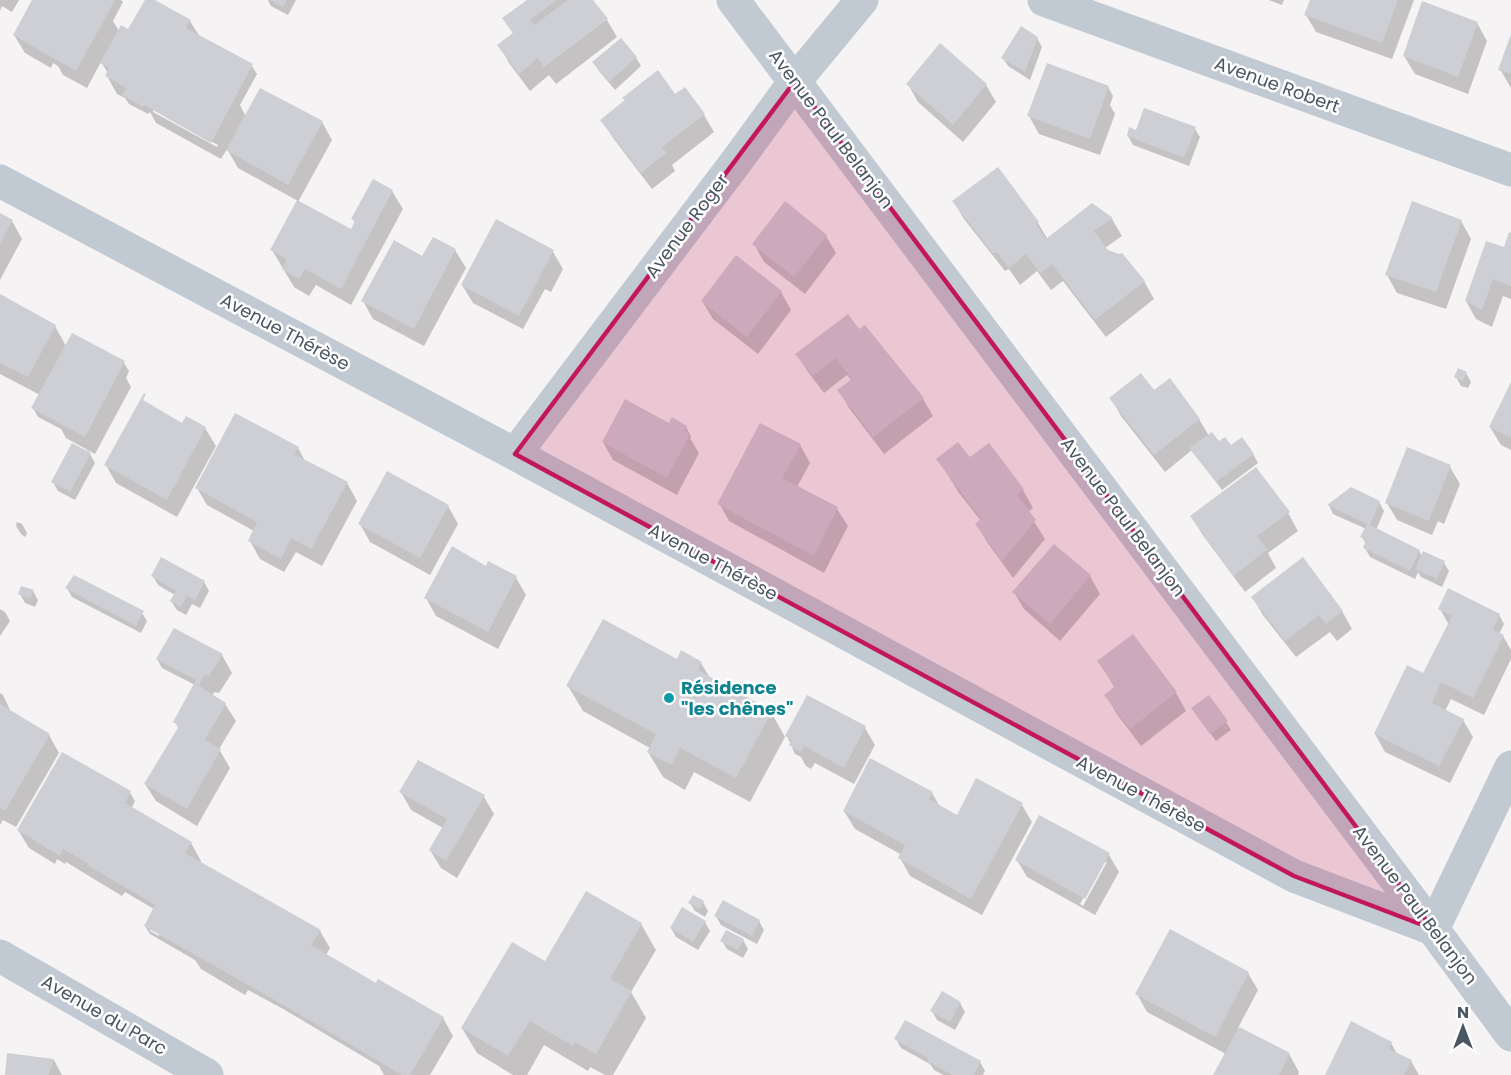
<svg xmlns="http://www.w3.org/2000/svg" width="1511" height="1075" font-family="Poppins,sans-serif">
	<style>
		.shadow { fill: #0003; fill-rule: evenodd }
		.building { fill: #cdcfd5 }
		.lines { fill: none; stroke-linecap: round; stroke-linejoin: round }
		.minor { stroke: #c1cad2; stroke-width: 33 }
		.marked { fill: #c2185b; fill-opacity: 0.2; stroke: #c2185b; stroke-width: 4.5; stroke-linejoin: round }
		.culture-dot { fill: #0f9aa8; stroke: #fff; stroke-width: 2 }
		.labels { text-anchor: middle; stroke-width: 5; stroke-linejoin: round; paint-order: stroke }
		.street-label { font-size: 18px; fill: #4a5661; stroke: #fff }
		.culture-label { font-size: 18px; font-weight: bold; fill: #0d838f; stroke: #fff; text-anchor: start }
	</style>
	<rect width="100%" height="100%" fill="#f5f3f3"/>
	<path class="shadow" d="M0,0H19L12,12L2,6L0,11Z
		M34,0H121L123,2L113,21L119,31H128L146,0H152L190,21L200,37L251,65L257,74L240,105L246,117L322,122L332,140L298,202L352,231L355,223L353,219L373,181L392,191L403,209L351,305L316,285L309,296L294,287L272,250L298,201L238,168L227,149L221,159L156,123L150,112L148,114L129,104L125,98L117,94L107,76L108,73L101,62L87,88L63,75L58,66L53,63L51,68L25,53L14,35ZM153,109L218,145L217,147L153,112Z
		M268,0H296L288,15L271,6Z
		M530,0H591L607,20L617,37L556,84L549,75L530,91L509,63L499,45L514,35L504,18Z
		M1269,0H1284L1282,5Z
		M1311,0H1414L1392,59L1316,32L1306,15Z
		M1477,23L1487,41L1468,94L1415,74L1404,56Z
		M1037,38L1042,47L1030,80L1008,66L1003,58Z
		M1511,38V88L1500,69Z
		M636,58L641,66L615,90L599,71L594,63Z
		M908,84L986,85L996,102L963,142L918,102Z
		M1108,87L1113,96L1110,105L1115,114L1100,155L1039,134L1029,116Z
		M685,89L704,115L714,132L672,165L675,171L652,189L613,138L602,120L626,102L624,98L675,96Z
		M1195,129L1200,137L1189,166L1133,145L1128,136L1137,132Z
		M954,202L1038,223L1048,240L1093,205L1112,219L1122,236L1105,248L1144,281L1154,299L1106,337L1063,281L1051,290L1037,271L1020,285L1009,269L1005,271L964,219Z
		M0,215L12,221L22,239L0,280Z
		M1461,221L1471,239L1446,309L1397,293L1387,275Z
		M1511,235V299L1503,296L1492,327L1476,319L1466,301L1505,249Z
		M826,236L836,253L805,294L764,262L754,244Z
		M455,250L466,268L424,346L373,319L363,301L423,258Z
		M553,252L563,269L551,292L545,289L523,329L473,303L462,285Z
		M781,292L791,310L758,354L713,319L702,301Z
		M0,295L55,326L66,346L124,363L129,371L126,378L131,387L95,454L66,438L61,429L38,417L33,408L40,395L0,374Z
		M859,331L923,399L933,416L884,454L849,408L839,390L852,381L847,375L824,393L808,372L797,355Z
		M1466,373L1471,382L1468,388L1461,386L1456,377Z
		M1511,385V450L1501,445L1490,427Z
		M1154,392L1199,419L1209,436L1218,443L1253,454L1258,463L1222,490L1192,450L1165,472L1121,416L1111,398Z
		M187,418L205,428L216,446L177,517L116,483L106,465L183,425Z
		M686,427L691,436L690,438L699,453L677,495L613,460L603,442Z
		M800,445L810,463L797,487L837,509L848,526L824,573L729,521L719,503Z
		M298,448L305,461L347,483L357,501L322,566L296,552L284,572L260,559L250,541L254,531L207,505L197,488Z
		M88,450L95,463L75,500L58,491L53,482Z
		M938,459L1023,490L1033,508L1028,512L1045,539L1013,578L987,542L977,525L981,521L959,493Z
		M1450,467L1460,484L1444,524L1438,521L1432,535L1397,520L1387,503Z
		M1379,502L1384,511L1376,530L1419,551L1422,556L1444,563L1449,571L1442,587L1421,577L1418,572L1415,579L1370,557L1365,548L1366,544L1362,537L1366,529L1333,514L1329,505Z
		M448,506L458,524L430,575L370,542L360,524Z
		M1288,513L1298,531L1268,553L1276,568L1245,592L1202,534L1192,517Z
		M17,522L22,524L27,533L25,537L21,534L16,526Z
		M162,559L204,582L209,591L200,608L192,604L186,615L177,610L171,601L175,595L158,585L153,576Z
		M1090,576L1100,594L1060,641L1024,609L1014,592Z
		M516,578L526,595L498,649L436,616L426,598Z
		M67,588L142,613L147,621L141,633L72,597Z
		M33,591L38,600L35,607L25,603L20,594Z
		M1253,598L1342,611L1352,629L1337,641L1330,632L1296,657L1263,615Z
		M0,609L5,612L10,621L0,636Z
		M1440,609L1499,615L1504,624L1499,634L1503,636L1511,650V659L1484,715L1451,699L1445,711L1463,720L1473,737L1450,783L1385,752L1375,734L1424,675L1449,625Z
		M1133,636L1176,693L1186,711L1141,746L1116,713L1106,695L1115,688L1099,662Z
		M222,655L232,673L219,693L214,692L213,695L225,704L236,721L219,749L230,768L197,826L156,801L145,784L179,729L175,722L195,685L162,668L157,659Z
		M678,661L701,663L710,678L771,712L785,737L750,802L694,772L685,790L663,777L648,752L650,748L583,711L568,686Z
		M0,693L3,695L12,714L49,735L59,753L16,827L3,820L0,825Z
		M1198,717L1226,722L1231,730L1216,741Z
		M865,728L875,745L854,784L815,763L811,769L806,766L801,757L795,754L787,736Z
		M419,762L484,797L494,814L457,878L441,868L430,850L443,828L411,810L401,792Z
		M130,793L135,801L131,809L191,843L201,861L200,863L320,931L330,948L326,955L376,985L443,1018L453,1036L430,1075H384L379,1066L285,1010L248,990L245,995L201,969L195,960L150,934L145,926L154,909L125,892L122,896L66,862L65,864L57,859L55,864L29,848L18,830ZM150,928L159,932V936L150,931Z
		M932,793L940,807L957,817L1022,805L1032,822L982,915L910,876L900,858L902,855L855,829L844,811Z
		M1109,855L1119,872L1095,915L1027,877L1017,860ZM1103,862H1107L1083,906L1080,904Z
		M586,893L641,924L656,950L631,992L646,1018L613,1075H605L590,1067L588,1071L544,1045L527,1075H513L477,1053L462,1028L545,963Z
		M703,902L708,911L705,917L695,911L690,903Z
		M716,916L759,921L764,930L757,944L721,925Z
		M705,922L710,931L698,950L676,937L671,928Z
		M743,940L748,949L743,958L727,949L722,941Z
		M1248,973L1258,990L1238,1028L1289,1054L1299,1072L1298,1075H1214L1226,1054L1147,1012L1137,994Z
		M960,1003L965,1012L955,1030L937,1020L932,1011Z
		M906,1022L980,1062L985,1071L983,1075H943L934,1070L930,1064L901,1048L896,1039Z
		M1391,1043L1396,1052L1395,1054L1411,1061L1419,1075H1327Z
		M54,1060L62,1075H6Z"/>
	<path class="building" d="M32,0H115L76,71L13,35Z
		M145,0H155L191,20L186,28L253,64L211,143L144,105V107L122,95L126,88L105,76L109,68L100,63L121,25L128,29Z
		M270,0H287L283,7Z
		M527,0H557L530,20L534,25L568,0H593L608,19L544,67L538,58L519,74L497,45L513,33L502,18Z
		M1310,0H1398L1382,43L1304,15Z
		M1422,1L1478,22L1458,77L1403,56Z
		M1021,26L1038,37L1025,72L1001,58Z
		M1511,34V74L1498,70Z
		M621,38L637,57L609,82L592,62Z
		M940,43L987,84L953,125L906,84Z
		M1047,63L1109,86L1090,139L1027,116Z
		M658,70L675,94L685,87L705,114L662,147L666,153L641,173L600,120L625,100L622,98Z
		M260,88L323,121L288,185L226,150Z
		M1144,108L1196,127L1184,158L1127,136L1129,127L1136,130Z
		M998,167L1039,222L1036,224L1046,239L1092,203L1113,218L1094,231L1108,250L1119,254L1122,253L1145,281L1095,320L1052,264L1040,273L1026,254L1009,268L997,252L993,254L952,201Z
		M373,179L393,190L341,289L305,269L299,279L282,269L287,259L270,250L297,200L351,229L355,221L351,219Z
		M785,201L827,235L794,277L752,244Z
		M1412,201L1462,220L1436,292L1385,275Z
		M0,213L13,220L0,244Z
		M496,219L554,250L519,316L461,285Z
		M1509,232L1511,233V286L1493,279L1482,310L1465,301L1486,241L1504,247Z
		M433,237L456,249L414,329L361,301L394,240L422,256Z
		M736,255L782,291L747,337L701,301Z
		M0,294L56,325L28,377L0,363Z
		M848,314L859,329L865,325L924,398L873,437L837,390L852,379L836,358L813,376L795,354Z
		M72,333L125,361L85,437L31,408Z
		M1458,368L1467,372L1463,381L1454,377Z
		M1141,373L1154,390L1170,378L1200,419L1154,455L1109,398Z
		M1511,382V438L1489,427Z
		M144,393L146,394L143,400L182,423L186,416L206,427L167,500L104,465Z
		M625,399L669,423L672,417L687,426L684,431L690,434L667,478L602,442Z
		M235,413L299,447L294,454L348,482L311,549L291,538L281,559L248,541L257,522L195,488Z
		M760,423L801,444L782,478L838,507L814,556L717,504Z
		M1212,432L1219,441L1225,437L1231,445L1242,437L1254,454L1216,482L1189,448Z
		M958,442L970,457L989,443L1024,489L1017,495L1036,520L1002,561L975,524L981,519L936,459Z
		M72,443L91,453L70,492L51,482Z
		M1407,447L1451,465L1429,521L1385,503Z
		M1256,467L1290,512L1257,536L1267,550L1233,576L1190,516Z
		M387,471L449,505L420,558L358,524Z
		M1351,487L1380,501L1370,525L1420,550L1410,571L1363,548L1366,540L1360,537L1367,524L1327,505Z
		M1054,544L1091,575L1050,624L1012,592Z
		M452,546L486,566L488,561L517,576L488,632L424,598Z
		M1423,551L1445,561L1437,579L1415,569Z
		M161,557L205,581L195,600L187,596L181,607L170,601L176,591L151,576Z
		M1303,557L1343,611L1326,624L1319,615L1285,641L1251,597Z
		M74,575L144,611L136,626L65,588Z
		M21,586L34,590L30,599L18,594Z
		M1448,588L1500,614L1493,630L1504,635L1473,698L1441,682L1432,703L1464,719L1438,768L1437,765L1374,734L1407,665L1423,673L1452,616L1438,609Z
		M603,619L677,659L681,650L702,662L698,670L772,711L736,778L680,748L671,765L647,752L656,734L566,686Z
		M174,628L223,654L209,676L204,675L199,686L226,703L205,740L221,749L187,809L144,784L179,726L173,722L196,680L156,659Z
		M1133,634L1177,692L1130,729L1104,695L1115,686L1097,661Z
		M807,695L866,726L844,768L804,746L801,752L789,745L792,740L785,736Z
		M1209,695L1228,721L1210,734L1191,708Z
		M0,704L50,734L5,811L0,808Z
		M62,752L131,791L125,803L192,842L185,853L321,930L311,945L376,983L378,979L444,1017L410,1075H402L278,1002L144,926L155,905L87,865L89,864L63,849L60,856L17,830Z
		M870,758L933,792L929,799L957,815L976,778L1023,803L971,899L898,858L905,845L843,811Z
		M418,760L485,795L446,861L429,850L447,819L399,792Z
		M1039,815L1110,853L1085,899L1015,860Z
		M586,891L642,923L610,979L632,991L596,1054L575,1042L573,1046L530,1021L508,1056L461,1028L512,942L545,961Z
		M693,895L704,901L700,909L688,903Z
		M723,900L760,920L752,936L714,916Z
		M682,907L706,921L693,942L670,928Z
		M1170,929L1249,972L1215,1037L1135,994Z
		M726,930L744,939L738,950L720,941Z
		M942,991L961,1002L950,1022L930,1011Z
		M905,1020L981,1061L974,1075H952L927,1061L928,1058L894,1039Z
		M1351,1021L1392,1042L1389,1049L1412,1060L1404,1075H1325Z
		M1239,1027L1290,1053L1279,1075H1213Z
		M7,1053L54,1059L49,1075H5Z"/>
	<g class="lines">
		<path class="minor" d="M733,0L1433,929L1511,1035
			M1044,0L1511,170
			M0,181L515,454L1294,876L1433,929
			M515,454L739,158L795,81L862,0
			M1433,929L1511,767
			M0,956L207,1075"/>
	</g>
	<path class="marked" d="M795,81L1433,929L1294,876L515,454Z"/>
	<circle class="culture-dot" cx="669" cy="698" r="6"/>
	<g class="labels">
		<g class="street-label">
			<text transform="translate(1277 85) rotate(20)" y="6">Avenue Robert</text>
			<text transform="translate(831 129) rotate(53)" y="6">Avenue Paul Belanjon</text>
			<text transform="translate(687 226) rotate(-53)" y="6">Avenue Roger</text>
			<text transform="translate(285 332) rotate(28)" y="6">Avenue Thérèse</text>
			<text transform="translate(1123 517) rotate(53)" y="6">Avenue Paul Belanjon</text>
			<text transform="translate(713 562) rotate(28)" y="6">Avenue Thérèse</text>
			<text transform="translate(1141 794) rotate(28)" y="6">Avenue Thérèse</text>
			<text transform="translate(1415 905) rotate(53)" y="6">Avenue Paul Belanjon</text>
			<text transform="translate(104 1015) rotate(30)" y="6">Avenue du Parc</text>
		</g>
		<g class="culture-label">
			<text x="681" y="694">Résidence<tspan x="681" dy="21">"les chênes"</tspan></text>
		</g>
	</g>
	<g transform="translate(1463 1027)" stroke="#ffffff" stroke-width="4.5" paint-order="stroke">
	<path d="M0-4.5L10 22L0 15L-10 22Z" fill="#4a5661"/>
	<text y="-9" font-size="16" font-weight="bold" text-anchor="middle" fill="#4a5661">N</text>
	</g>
</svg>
